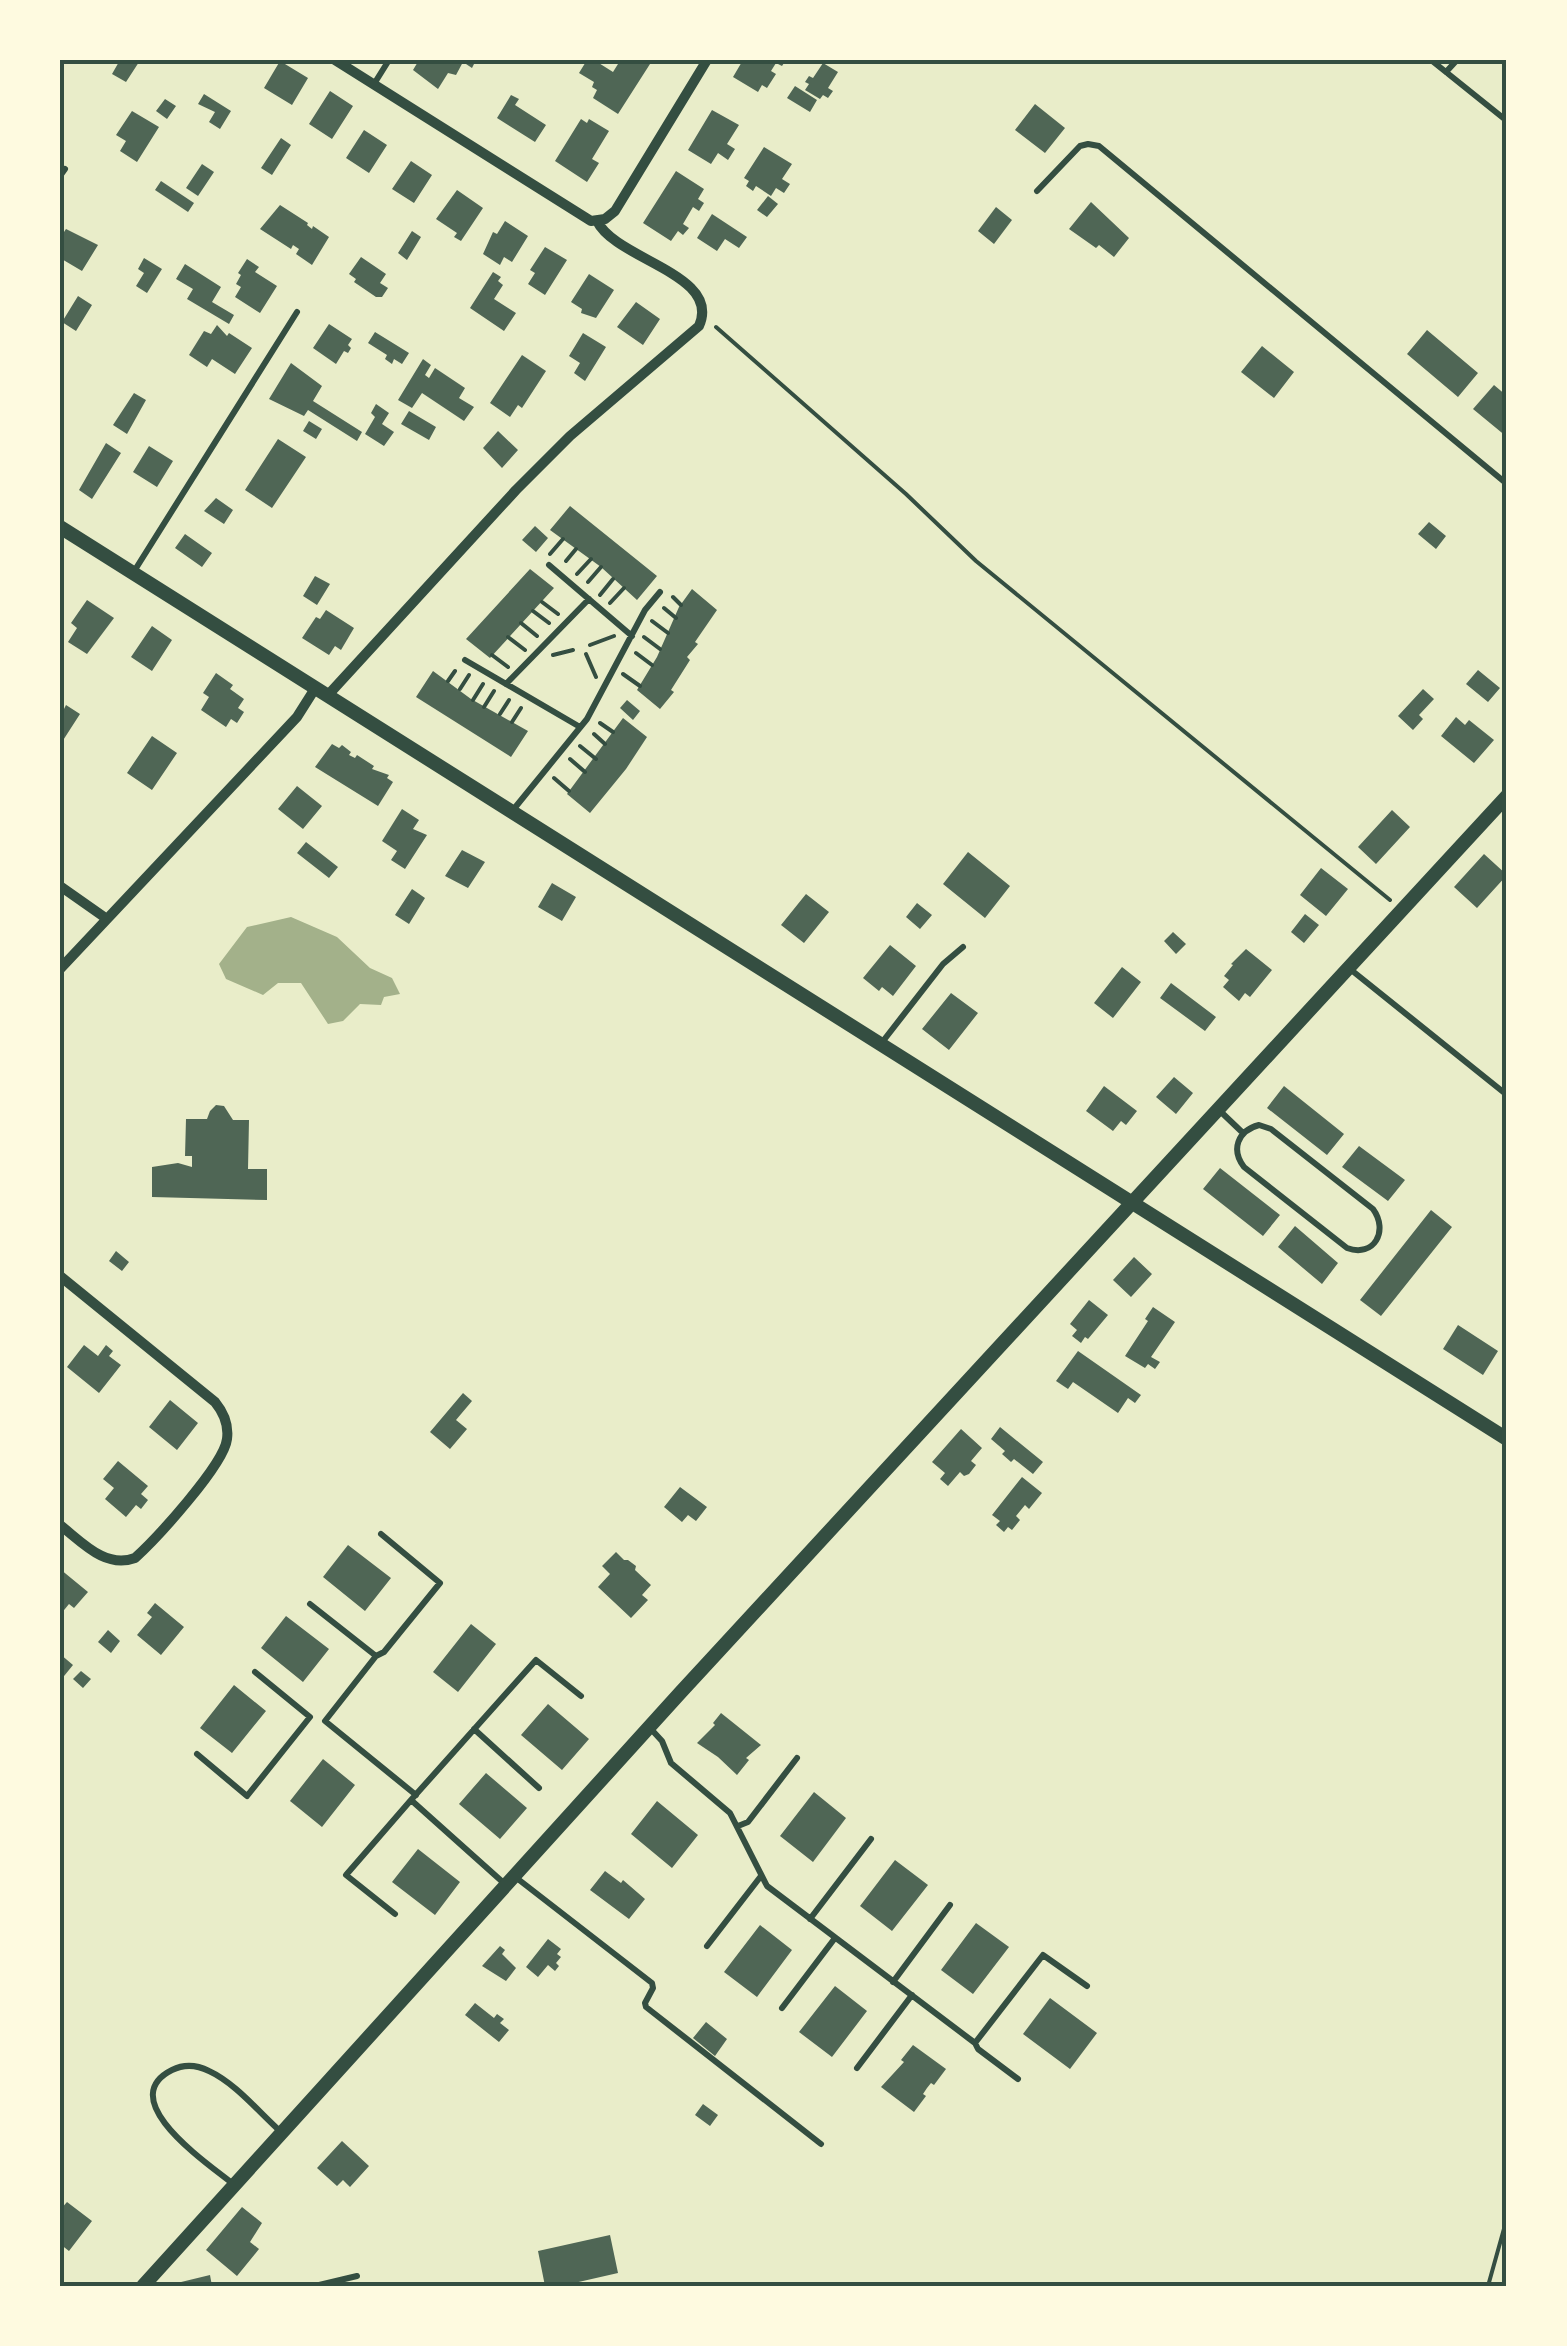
<svg xmlns="http://www.w3.org/2000/svg" width="1567" height="2346" font-family="'DejaVu Sans',sans-serif">
	<style>
		.water { fill: #a3b18a }
		.building { fill: #4f6655 }
		.lines { fill: none; stroke-linecap: round; stroke-linejoin: round }
		.path { stroke: #344e41; stroke-width: 4 }
		.service { stroke: #344e41; stroke-width: 6 }
		.minor { stroke: #344e41; stroke-width: 10 }
		.tertiary { stroke: #344e41; stroke-width: 14 }
		.neatline { fill: none; stroke: #344e41; stroke-width: 4 }
	</style>
	<rect width="100%" height="100%" fill="#e9edc9"/>
	<path class="water" d="M291,917L337,937L370,968L392,978L400,994L384,997L381,1005L360,1004L343,1021L328,1024L301,983H278L263,995L226,979L219,964L247,927Z"/>
	<path class="building" d="M120,60L139,62L126,82L112,74Z
		M419,60H476L472,68L463,62L456,75L448,73L438,89L413,70Z
		M587,60H594L613,72L618,64L612,60H644L650,64L618,114L593,98L597,90L592,87L594,82L579,73Z
		M743,60H786L782,66L776,63L771,71L776,74L767,88L762,85L758,92L733,77Z
		M280,61L308,78L292,105L264,88Z
		M823,63L838,72L828,88L833,91L828,98L823,95L820,99L805,90L809,84L805,82L809,76L813,78Z
		M795,86L817,100L810,112L787,98Z
		M330,91L353,106L332,139L309,124Z
		M204,94L231,111L220,129L209,122L215,112L198,104Z
		M511,95L519,99L515,105L546,125L535,142L497,118Z
		M165,99L176,106L167,119L156,111Z
		M1035,104L1065,128L1045,153L1015,130Z
		M712,110L739,125L727,144L735,149L728,160L718,153L711,164L688,150Z
		M132,111L159,127L137,162L120,151L126,141L116,135Z
		M581,119L587,123L589,119L609,131L592,159L599,163L587,182L555,161Z
		M364,130L387,145L369,173L346,158Z
		M281,138L291,145L272,175L261,168Z
		M764,147L792,164L782,179L790,184L784,193L776,188L771,196L756,186L753,191L746,186L749,181L744,178Z
		M411,161L432,175L414,203L392,189Z
		M202,164L214,172L198,196L186,188Z
		M676,171L704,189L698,199L704,203L699,211L693,207L683,224L689,228L683,235L678,231L671,241L643,223Z
		M161,181L194,203L188,212L155,190Z
		M457,190L483,208L461,241L454,237L457,233L436,219Z
		M768,196L778,204L767,217L757,210Z
		M1091,202L1129,238L1114,257L1099,245L1096,248L1069,229Z
		M280,205L308,223L307,225L312,229L313,226L329,237L312,265L296,254L299,249L293,245L291,249L260,229Z
		M996,207L1012,220L994,244L978,231Z
		M712,214L747,237L739,248L725,239L717,251L697,238Z
		M505,221L528,236L512,262L504,257L500,265L483,254L493,232L497,234Z
		M66,229L98,245L82,271L60,258V238Z
		M412,231L421,237L407,260L398,253Z
		M545,247L567,260L545,295L528,284L535,273L530,270Z
		M361,257L386,274L380,283L388,288L382,297H376L354,282L356,279L349,274Z
		M144,258L162,269L147,293L136,286L144,273L138,269Z
		M247,259L259,267L255,272L277,286L260,313L235,297L241,287L236,284L241,275L238,273Z
		M185,264L221,287L212,302L234,315L229,324L187,299L193,289L176,279Z
		M493,272L501,277L498,281L503,285L494,299L516,313L504,331L470,308Z
		M589,274L614,290L596,318L581,313L582,309L571,302Z
		M78,296L92,305L76,331L62,322Z
		M636,302L660,319L643,345L617,327Z
		M329,324L352,339L348,345L351,348L348,353L344,351L336,364L313,348Z
		M217,325L227,336L229,333L252,348L235,374L212,359L207,367L189,355L204,331L211,334Z
		M1427,330L1478,373L1458,397L1407,354Z
		M375,332L409,353L402,364L394,359L392,364L385,359L387,355L368,343Z
		M583,333L606,347L585,381L574,373L580,363L569,356Z
		M1262,346L1294,372L1274,398L1241,372Z
		M522,355L546,371L522,408L518,405L510,417L490,403Z
		M423,359L431,365L425,375L429,378L435,368L465,388L459,398L474,407L464,421L422,393L412,408L398,400Z
		M291,363L322,386L313,401L362,432L357,441L308,410L304,416L269,399Z
		M1494,385L1507,396V437L1473,409Z
		M134,393L146,400L127,434L113,425Z
		M376,404L389,413L382,424L394,432L384,446L365,434L375,417L371,413Z
		M409,411L436,427L429,440L401,424Z
		M309,421L322,429L316,439L303,431Z
		M498,431L518,450L502,468L483,448Z
		M278,439L306,457L272,508L245,490Z
		M106,443L121,453L92,499L79,490Z
		M149,446L173,461L157,487L133,472Z
		M216,498L233,510L224,524L204,511Z
		M570,506L657,576L637,600L601,567L550,530Z
		M1429,522L1446,536L1436,549L1418,534Z
		M535,526L548,538L536,552L522,540Z
		M185,534L212,553L202,567L175,548Z
		M530,569L554,588L490,658L466,639Z
		M315,576L330,584L317,605L303,596Z
		M692,589L717,610L695,642L698,644L687,657L690,660L671,690L674,692L660,709L637,690L657,657L679,607Z
		M87,600L114,618L87,654L68,642L77,628L71,623Z
		M326,610L354,628L341,650L335,646L329,655L302,638L316,617L320,619Z
		M152,626L172,640L152,671L131,657Z
		M1478,670L1500,688L1488,702L1466,684Z
		M433,671L471,699L528,731L511,757L416,697Z
		M216,673L233,685L230,689L244,699L238,708L244,712L237,723L231,719L226,727L201,710L209,697L203,693Z
		M1423,689L1434,699L1419,715L1423,719L1413,730L1398,716Z
		M627,700L640,711L633,720L620,708Z
		M66,705L80,714L60,745V707L64,709Z
		M1456,717L1465,725L1469,720L1494,740L1474,763L1441,736Z
		M623,718L647,737L626,769L590,813L567,794Z
		M152,736L177,753L152,790L127,773Z
		M332,744L339,748L342,745L351,752L349,755L355,758L357,755L374,766L372,769L389,775L387,778L393,782L378,806L315,767Z
		M297,786L322,806L303,829L278,809Z
		M402,809L419,820L413,829L427,835L405,869L391,860L397,851L382,841Z
		M1392,810L1410,827L1376,864L1358,847Z
		M306,842L338,867L329,878L297,853Z
		M462,850L485,862L468,888L445,876Z
		M968,852L1010,886L985,918L943,884Z
		M1484,854L1507,875L1477,908L1454,887Z
		M1321,868L1348,889L1326,916L1300,895Z
		M552,883L576,897L562,921L538,907Z
		M412,889L425,898L409,924L395,915Z
		M806,894L829,912L804,943L781,925Z
		M917,903L932,915L920,929L906,917Z
		M1305,914L1319,925L1304,943L1291,932Z
		M1173,932L1186,944L1176,954L1164,941Z
		M890,945L916,966L893,996L882,987L879,991L863,978Z
		M1246,949L1272,970L1250,997L1245,993L1239,1001L1223,987L1229,980L1224,976L1233,965L1231,964Z
		M1122,967L1141,982L1113,1018L1094,1003Z
		M1171,983L1216,1017L1205,1031L1160,998Z
		M951,993L978,1013L949,1050L922,1029Z
		M1174,1077L1193,1093L1176,1114L1156,1097Z
		M1104,1086L1137,1111L1126,1125L1121,1121L1113,1131L1086,1111Z
		M1284,1086L1344,1134L1327,1155L1267,1108Z
		M216,1105L224,1106L233,1120H249L248,1169H267V1200L152,1197V1167L178,1163L192,1167V1156H185L186,1119H207L210,1111Z
		M1359,1146L1405,1180L1388,1201L1342,1167Z
		M1220,1168L1280,1215L1263,1236L1203,1189Z
		M1431,1210L1452,1227L1381,1316L1360,1300Z
		M1295,1226L1338,1263L1322,1284L1278,1247Z
		M116,1251L129,1262L122,1271L109,1261Z
		M1134,1257L1152,1274L1131,1297L1113,1280Z
		M1089,1300L1108,1315L1088,1339L1085,1337L1081,1343L1072,1336L1077,1330L1070,1324Z
		M1153,1307L1175,1322L1151,1357L1160,1362L1155,1369L1148,1364L1145,1368L1125,1356L1148,1321L1145,1319Z
		M1458,1325L1498,1351L1483,1375L1443,1349Z
		M84,1345L98,1356L106,1345L113,1351L109,1356L121,1365L99,1393L67,1367Z
		M1078,1351L1141,1395L1135,1403L1128,1398L1118,1413L1073,1382L1068,1389L1056,1381Z
		M463,1393L472,1401L456,1420L467,1429L450,1449L430,1432Z
		M170,1400L198,1423L177,1450L149,1427Z
		M1000,1427L1043,1462L1033,1474L1014,1459L1011,1462L1002,1454L1005,1451L991,1439Z
		M961,1429L982,1448L971,1461L976,1465L969,1474L964,1476L960,1472L948,1486L940,1479L945,1473L932,1462Z
		M118,1461L148,1486L141,1494L148,1500L141,1509L136,1505L126,1517L105,1499L114,1488L103,1479Z
		M1022,1477L1042,1493L1029,1509L1025,1505L1016,1516L1020,1520L1012,1530L1008,1527L1004,1532L996,1525L1000,1521L992,1515Z
		M680,1487L707,1507L696,1521L688,1515L682,1522L664,1507Z
		M348,1545L391,1578L365,1611L323,1577Z
		M616,1552L624,1560H628L636,1566L635,1570L651,1585L642,1595L648,1600L631,1618L598,1587L610,1574L602,1566Z
		M60,1569L88,1592L74,1608L69,1604L60,1615Z
		M155,1603L184,1627L161,1655L137,1635L152,1617L147,1613Z
		M286,1616L329,1649L303,1682L261,1648Z
		M471,1624L496,1644L458,1692L433,1672Z
		M108,1630L120,1641L111,1653L98,1642Z
		M60,1654L73,1665L60,1681Z
		M81,1671L91,1679L83,1688L73,1679Z
		M234,1685L266,1711L232,1753L200,1728Z
		M548,1704L589,1739L562,1770L521,1735Z
		M721,1713L761,1745L746,1758L749,1760L737,1775L718,1757L697,1743L715,1725L713,1723Z
		M323,1759L355,1785L322,1827L290,1801Z
		M486,1773L527,1808L500,1839L459,1804Z
		M814,1792L846,1818L813,1862L780,1836Z
		M657,1801L698,1835L672,1868L631,1834Z
		M418,1849L460,1882L435,1915L392,1882Z
		M895,1860L928,1885L892,1931L860,1906Z
		M605,1871L621,1883L623,1880L645,1899L629,1919L590,1890Z
		M976,1923L1009,1947L973,1994L941,1970Z
		M760,1925L792,1950L757,1997L724,1972Z
		M548,1939L561,1949L557,1954L561,1957L556,1963L559,1966L555,1971L548,1965L538,1977L526,1967Z
		M500,1946L505,1950L502,1954L516,1968L506,1981L482,1966Z
		M835,1986L867,2011L832,2057L799,2032Z
		M1050,1998L1097,2033L1070,2069L1023,2034Z
		M475,2003L494,2018L497,2014L504,2019L500,2023L509,2030L499,2042L465,2015Z
		M706,2022L727,2039L715,2056L693,2038Z
		M913,2045L946,2069L934,2085L931,2083L927,2088L923,2094L926,2096L914,2112L881,2087L904,2062L901,2060Z
		M703,2104L718,2115L710,2126L695,2115Z
		M342,2141L369,2166L350,2187L343,2180L337,2186L317,2168Z
		M67,2202L92,2221L69,2251L60,2244V2210Z
		M242,2207L262,2223L250,2242L259,2249L237,2276L206,2250Z
		M610,2235L618,2273L561,2286H545L538,2251Z
		M210,2275L212,2286H177V2283Z"/>
	<g class="lines">
		<path class="path" d="M716,327L906,494L976,561L1390,900
			M550,554L563,539
			M566,561L576,549
			M577,574L591,559
			M588,582L601,567
			M600,595L613,579
			M673,597L681,605
			M542,602L558,614
			M610,603L624,588
			M664,608L676,618
			M533,611L549,623
			M652,621L668,633
			M521,623L537,636
			M508,637L525,650
			M644,637L660,649
			M590,645L614,636
			M636,653L652,665
			M586,654L596,677
			M492,655L508,667
			M553,655L573,650
			M623,674L640,686
			M448,681L455,671
			M460,689L469,675
			M473,700L483,684
			M484,707L494,691
			M500,714L509,700
			M512,722L521,708
			M600,723L613,732
			M594,734L605,744
			M580,746L596,759
			M570,759L585,772
			M554,778L569,791
			M1488,2286L1507,2218"/>
		<path class="service" d="M1431,60L1507,121
			M1446,72L1457,60
			M374,84L389,60
			M60,176L65,169
			M1037,191L1080,146L1088,144L1099,146L1507,484
			M549,565L632,636
			M133,573L297,312
			M465,660L580,727
			M506,684L589,599
			M513,810L587,719L645,610L660,592
			M1350,969L1507,1095
			M880,1045L943,964L963,947
			M1220,1111L1243,1133
			M1259,1125L1271,1129L1373,1209C1389,1231 1374,1258 1347,1248L1244,1167C1231,1150 1237,1131 1259,1125Z
			M310,1604L376,1656L384,1652L440,1583L381,1534
			M376,1656L325,1721L416,1795
			M650,1728L662,1741L671,1763L730,1813L767,1886L975,2043
			M474,1729L539,1788
			M197,1754L247,1796L310,1717L255,1672
			M738,1826L748,1822L797,1758
			M514,1876L652,1983L653,1988L645,2003L646,2007L821,2144
			M506,1885L411,1800L536,1660L581,1696
			M395,1914L346,1875L411,1800
			M810,1919L871,1839
			M707,1946L761,1876
			M893,1982L950,1905
			M782,2008L835,1938
			M857,2068L912,1995
			M1018,2079L978,2049L975,2043L1043,1955L1087,1986
			M233,2184C210,2165 112,2100 172,2070C184,2064 197,2065 209,2071C235,2083 258,2111 280,2131
			M315,2286L357,2276"/>
		<path class="minor" d="M335,60L591,221L605,219L615,211L707,60
			M329,694L516,490L570,436L699,326C722,274 616,260 597,221
			M60,886L107,919
			M60,969L297,717L316,687
			M60,1276L215,1402C224,1413 229,1424 227,1439C224,1465 156,1539 135,1558C105,1569 82,1542 60,1525"/>
		<path class="tertiary" d="M60,527L1507,1439
			M143,2286L680,1693L1507,796"/>
	</g>
	<rect width="1567" height="2346" fill="none" stroke="#fefae0" stroke-width="125"/>
	<rect x="62" y="62" width="1442" height="2222" class="neatline"/>
</svg>
